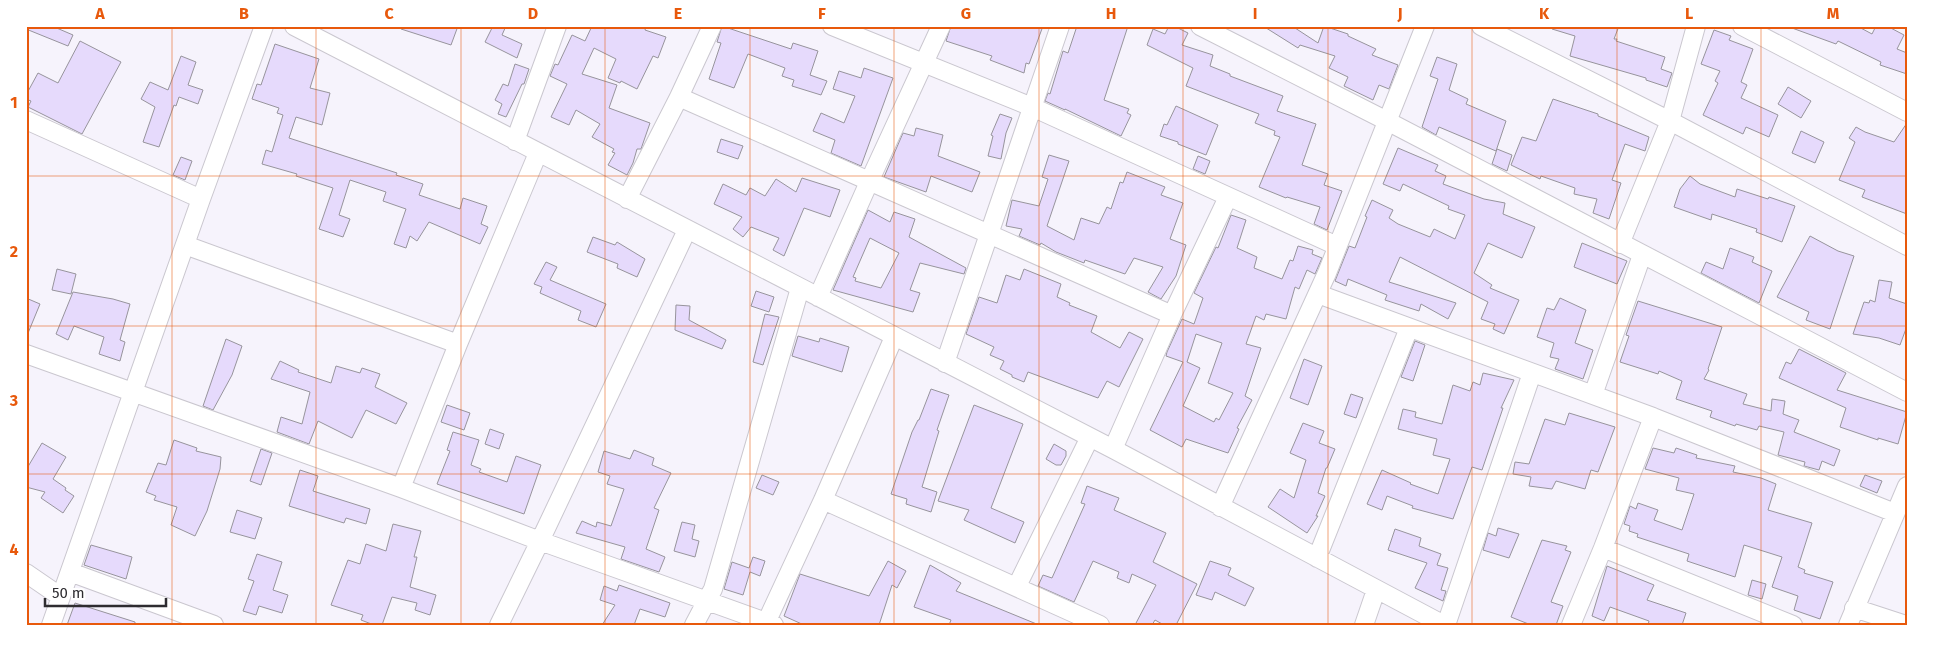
<svg xmlns="http://www.w3.org/2000/svg" width="1933" height="651" font-family="'Fira Sans',sans-serif">
	<style>
		.building { fill: #e6dafc; stroke: #97949c; fill-rule: evenodd }
		.lines { fill: none; stroke-linecap: round; stroke-linejoin: round }
		.minor-casing { stroke: #cac7cf; stroke-width: 20 }
		.minor { stroke: #fff; stroke-width: 18 }
		.grid { fill: none; stroke: #e8590c; stroke-width: 1; stroke-opacity: 0.55 }
		.neatline { fill: none; stroke: #e8590c; stroke-width: 2 }
		.grid-label { font-size: 16px; text-anchor: middle; font-weight: bold; fill: #e8590c }
	</style>
	<rect width="100%" height="100%" fill="#f6f3fc"/>
	<path class="building" d="M26,26H52L73,35L68,46L26,29Z
		M401,26H458L451,45L401,29Z
		M493,26H506L502,35L522,44L517,58L485,42Z
		M592,26H646L645,30L666,37L658,58L653,56L637,89L621,81L620,83L608,78L616,59L594,48L582,74L617,85L609,108L650,123L641,149H637L633,163L627,175L608,165L615,153L612,152L614,149L592,137L600,124L576,110L569,125L551,117L567,84L550,76L555,64L558,65L572,35L585,41Z
		M722,26L791,49L793,43L818,51L810,75L827,81L821,95L792,86L794,80L782,76L785,68L748,54L734,88L709,79L721,43L717,42Z
		M951,26H1043L1029,64L1026,63L1024,73L990,60L992,56L946,41Z
		M1077,26H1128L1104,100L1129,109L1127,113L1131,115L1121,136L1065,109V110L1045,101L1048,93L1050,94L1063,51L1068,53Z
		M1169,26H1174L1188,33L1182,45L1213,55L1210,66L1230,74V76L1283,96L1277,111L1316,124L1302,165L1328,174L1324,185L1342,191L1327,230L1314,224L1320,207L1287,197L1286,198L1259,187L1280,137L1274,135L1275,131L1255,123L1259,114L1186,86L1193,68L1147,45L1153,29L1165,34Z
		M1263,26H1292L1318,43L1324,26L1348,34V36L1376,49L1372,55L1398,65L1389,89L1379,85L1373,100L1344,86L1348,77L1329,68L1335,56L1300,45L1298,48Z
		M1553,26H1619L1614,39H1617L1616,41L1665,57L1661,69L1672,73L1667,87L1646,80V78L1570,56L1575,36L1552,29Z
		M1792,26H1857L1872,34L1876,26H1887L1904,35L1897,49L1907,53V74L1880,65L1881,62L1838,41L1836,44L1792,28Z
		M1714,30L1731,36L1729,40L1753,49L1741,82L1747,85L1741,98L1778,115L1769,137L1746,127L1743,134L1703,115L1718,83L1715,81L1720,71L1701,64Z
		M80,41L121,62L82,134L28,107L31,101L26,99V95L38,73L58,83Z
		M275,44L319,59L310,88L330,93L322,125L296,117L289,138L397,173L396,175L423,184L419,195L460,209L463,198L487,206L481,224L488,227L480,244L429,222L417,241L410,236L406,248L394,244L406,209L383,201L386,192L350,180L339,215L350,219L343,237L319,229L333,188L296,176L297,174L262,164L266,150L272,152L283,115L277,113L279,108L252,99L257,84L261,85Z
		M181,56L196,62L188,85L203,90L198,104L179,97L176,106L174,105L159,147L143,142L155,107L141,99L150,82L168,90Z
		M1437,57L1457,64L1449,90L1468,99L1466,104L1506,121L1496,151L1439,127L1436,135L1422,127L1438,79L1430,76Z
		M515,64L529,69L524,84H522L506,117L498,114L502,104L495,100L503,84L508,86Z
		M864,68L893,78L861,166L831,153L835,140L813,131L821,113L844,123L855,96L833,89L839,71L861,78Z
		M1788,87L1811,101L1801,118L1778,104Z
		M1553,99L1598,114V116L1649,137L1645,151L1625,144L1612,180L1621,183L1609,219L1593,213L1597,199L1574,194L1575,188L1541,176L1540,179L1511,165L1522,137L1536,141Z
		M1176,106L1218,125L1206,155L1178,144V142L1160,136L1164,124L1167,125Z
		M1000,114L1012,118L1006,133L1001,159L988,156L993,136L991,135Z
		M1907,123V214L1862,197L1865,190L1839,180L1855,142L1849,138L1856,127L1865,132L1894,142Z
		M916,128L943,135L938,156L980,172L972,192L931,176L926,192L884,177L903,133L914,136Z
		M1801,131L1824,142L1815,163L1792,153Z
		M721,139L743,146L738,159L717,152Z
		M1398,148L1438,165L1435,171L1446,176L1443,184L1484,199L1505,203L1503,214L1535,227L1522,258L1488,243L1474,273L1492,285L1490,288L1519,300L1504,334L1493,329L1495,324L1481,319L1488,302L1400,257L1389,282L1456,303L1448,319L1421,304L1419,311L1385,300L1387,295L1348,279L1346,286L1335,281L1349,246L1355,248L1367,217L1365,216L1372,200L1393,210L1389,218L1398,224L1430,237L1434,229L1455,239L1465,215L1448,209L1449,206L1403,184L1400,191L1383,184Z
		M1497,149L1512,155L1507,171L1492,164Z
		M1049,155L1069,161L1047,226L1074,240L1081,218L1099,224L1107,207L1111,209L1120,182L1123,183L1127,172L1165,187L1161,195L1183,203L1170,239L1186,245L1176,276L1161,299L1148,292L1163,267L1134,258L1125,274L1085,260L1084,263L1056,252L1041,243L1040,245L1019,236L1022,229L1006,226L1012,200L1039,206L1048,179L1042,177Z
		M1198,156L1210,161L1205,174L1193,169Z
		M181,157L192,161L185,180L173,175Z
		M1690,176L1700,184L1735,197L1737,189L1768,199L1769,197L1795,206L1782,242L1756,232L1757,229L1712,214L1711,220L1674,207L1680,189Z
		M802,178L840,190L830,217L804,208L784,256L773,250L779,238L751,227L743,237L733,229L742,217L714,204L723,184L746,195L750,188L765,196L776,179L796,192Z
		M868,210L890,222L894,212L915,219L909,237L966,268L964,274L920,263L910,290L920,293L913,312L833,290ZM870,238L899,253L881,288L855,281L856,278L853,277Z
		M1231,215L1246,220L1237,248L1257,257L1254,268L1282,279L1290,260L1293,261L1298,246L1313,250L1312,254L1322,258L1315,274L1307,270L1299,289L1295,287L1286,319L1266,314L1264,320L1256,316L1246,344L1261,348L1245,396L1252,400L1237,428L1239,429L1228,453L1186,439L1182,447L1150,430L1183,362L1166,356L1167,352L1182,319L1194,324L1203,298L1194,293L1216,247L1218,248ZM1196,334L1222,343L1208,383L1233,393L1219,420L1216,418L1214,422L1183,406L1200,368L1187,362Z
		M1810,236L1838,251L1854,256L1830,329L1806,320L1809,312L1777,297Z
		M593,237L615,245L617,242L645,259L637,277L617,268L618,264L587,252Z
		M1582,243L1627,261L1617,284L1574,267Z
		M1730,248L1754,257L1752,262L1772,271L1759,303L1701,273L1706,262L1723,269Z
		M546,262L557,267L550,280L606,304L596,327L578,320L581,311L540,293L542,287L534,284Z
		M57,269L76,274L71,294L52,290Z
		M1024,269L1061,284L1057,297L1070,303L1069,305L1097,316L1091,332L1120,348L1129,332L1143,339L1119,387L1107,381L1098,398L1028,372L1024,382L1012,377V375L1000,369L1004,361L990,355L994,347L966,334L979,297L997,303L1006,275L1020,280Z
		M1879,280L1892,282L1889,298L1907,304V326L1900,345L1879,338L1853,334L1864,302L1869,303L1870,300L1875,302Z
		M756,291L774,297L769,312L751,306Z
		M73,292L113,299L130,304L120,340L125,342L120,361L99,354L104,337L74,326L68,340L56,334Z
		M26,298L40,304L26,338Z
		M1560,298L1586,310L1575,343L1593,350L1583,379L1555,369L1559,359L1550,357L1554,343L1537,337L1547,308L1554,310Z
		M1638,301L1722,327L1708,369L1709,370L1704,379L1747,394L1743,404L1771,411L1772,399L1785,401L1783,414L1799,420L1794,432L1840,450L1834,466L1822,461L1819,470L1804,466L1805,462L1778,455L1784,432L1759,426L1757,430L1736,424L1735,426L1710,417L1712,411L1676,399L1682,381L1659,371L1658,374L1620,362L1629,336L1626,335Z
		M676,305L690,306L689,320L726,340L722,349L675,330Z
		M765,314L779,317L763,365L753,362Z
		M798,336L819,342L820,338L849,347L842,372L792,356Z
		M226,339L242,346L232,375L213,410L203,406Z
		M1415,341L1425,345L1413,381L1401,377Z
		M1799,349L1846,373L1837,390L1907,412L1898,444L1878,438V440L1840,427L1846,408L1779,378L1786,362L1791,364Z
		M1304,359L1322,366L1308,405L1290,398Z
		M280,361L299,370L298,372L331,383L336,366L360,373L362,368L380,374L375,387L407,403L396,424L366,410L352,438L318,421L309,444L277,432L281,417L302,424L310,392L271,379Z
		M1483,373L1514,380L1501,408H1503L1482,470L1472,467L1453,519L1412,508L1413,506L1387,496L1382,510L1367,504L1382,470L1411,483L1410,484L1438,494L1450,459L1433,455L1437,439L1398,429L1403,409L1416,412L1415,417L1442,424L1453,385L1470,391L1473,382L1480,385Z
		M931,389L949,395L937,430L939,431L922,487L937,492L931,512L906,504L907,499L891,494L912,432L918,420H919Z
		M1351,394L1363,398L1356,418L1344,414Z
		M447,405L470,413L464,430L441,422Z
		M974,405L1023,424L991,508L1024,522L1015,543L964,520L969,510L938,501Z
		M1569,413L1615,427L1598,472L1591,470L1585,489L1556,481L1552,489L1529,486L1531,477L1513,474L1515,462L1529,464L1545,419L1565,425Z
		M1303,423L1324,431L1319,443L1335,449L1327,468H1326L1318,493L1325,496L1316,516H1318L1307,533L1268,507L1280,489L1294,498L1306,460L1290,453Z
		M490,429L504,434L499,449L485,444Z
		M453,432L479,440L471,465L481,469L479,472L507,482L516,456L541,465L524,514L437,484L450,451L447,450Z
		M174,440L197,448L196,451L221,457L220,469L207,511L195,536L171,525L177,507L154,500L156,496L146,492L158,463L166,465Z
		M42,443L66,457L53,479L66,488L65,490L74,496L63,513L41,498L45,492L26,487V470Z
		M1054,444L1066,451V456L1061,465H1056L1046,459Z
		M1653,448L1674,453L1676,448L1697,455L1696,458L1735,466L1733,472L1761,478L1776,484L1768,510L1812,523L1798,567L1805,570L1804,573L1833,582L1820,619L1794,610L1798,596L1772,587L1782,557L1744,545L1735,577L1687,561L1689,554L1637,537L1638,534L1629,531L1630,526L1624,524L1630,506L1636,509L1638,503L1658,510L1654,520L1682,530L1694,494L1676,490L1679,478L1645,469Z
		M261,449L272,453L261,485L250,481Z
		M634,450L654,458L652,465L671,473L654,508L659,510L646,549L665,557L659,572L621,559L625,547L576,533L582,521L596,527L597,522L611,526L624,489L607,484L610,476L598,472L604,451L630,459Z
		M300,470L318,476L313,491L370,509L366,524L346,518L344,523L289,506Z
		M762,475L779,482L773,495L756,488Z
		M1865,475L1882,481L1877,493L1860,486Z
		M1087,486L1119,498L1114,510L1166,533L1153,562L1197,584L1176,625H1164L1155,620L1152,625H1135L1156,585L1132,574L1129,583L1117,578L1119,572L1093,561L1074,602L1038,586L1043,575L1052,578L1085,504L1081,503Z
		M237,510L262,518L255,539L230,532Z
		M682,522L695,525L692,539L699,541L695,557L674,551Z
		M393,524L421,531L414,557H417L410,587L436,595L430,615L415,610L417,603L392,597L382,625H374L361,620L363,615L331,605L348,560L360,564L366,544L386,551Z
		M1498,528L1519,534L1509,558L1483,550L1488,533L1496,536Z
		M1395,529L1421,538L1419,546L1441,554L1437,565L1448,568L1441,590L1446,591L1443,601L1415,588L1427,563L1388,550Z
		M1542,540L1567,546L1565,550L1571,552L1551,602L1563,606L1556,625H1531L1511,617Z
		M91,545L132,557L126,579L84,565Z
		M257,554L282,562L273,590L288,595L282,613L259,606L256,615L243,611L254,581L248,579Z
		M753,557L765,561L760,576L750,572L743,595L724,589L732,562L749,568Z
		M888,561L906,571L897,588L892,585L879,625H804L784,616L800,574L869,596Z
		M1210,561L1231,568L1228,575L1254,588L1245,606L1215,592L1212,600L1196,595Z
		M930,565L961,583L956,591L1039,625H949L951,620L914,607Z
		M1607,566L1654,585L1647,600L1686,613L1682,625H1648L1649,621L1610,607L1604,621L1592,616Z
		M1752,580L1766,584L1762,599L1748,595Z
		M619,585L670,603L665,617L640,609L634,625H602L615,605L600,600L604,586L617,591Z
		M75,603L135,622V625H67Z"/>
	<g class="lines">
		<g class="minor-casing">
			<path id="minor" d="M294,26L1113,449L1444,625
				M832,26L1032,107L1337,246
				M1200,26L1387,121L1907,392
				M1481,26L1670,121L1907,246
				M1742,26L1907,112
				M679,97C843,171 1008,242 1172,315
				M26,120L201,199
				M515,141L557,26
				M627,199L679,97L712,26
				M1620,244L1670,121L1696,26
				M185,245L458,344
				M1318,294L1653,417L1895,513
				M818,297L869,182L941,26
				M26,354L401,488L540,541L774,625
				M945,363L1060,26
				M1593,395L1642,255
				M1113,449L1172,315L1228,197
				M401,488L458,344L538,153
				M823,500L1100,625
				M1220,507L1327,273L1425,26
				M1603,548L1793,625
				M1317,558L1409,328
				M70,572L214,625
				M26,573L61,597
				M1017,586L1090,437
				M1854,608L1906,625
				M51,625L201,199L264,26
				M499,625L540,541L687,230
				M694,625L713,589L800,288
				M765,625L823,500L894,337
				M1364,625L1376,590
				M1446,625L1532,373
				M1571,625L1603,548L1653,417
				M1848,625L1907,486"/>
		</g>
		<use href="#minor" class="minor"/>
	</g>
	<path class="grid" d="M172,26V625M316,26V625M461,26V625M605,26V625M750,26V625M894,26V625M1039,26V625M1183,26V625M1328,26V625M1472,26V625M1617,26V625M1761,26V625M26,176H1907M26,326H1907M26,474H1907"/>
	<rect width="1933" height="651" fill="none" stroke="#ffffff" stroke-width="55"/>
	<path d="M45 598v8h121v-8" fill="none" stroke="#2e2c30" stroke-width="2.5"/>
	<text x="52" y="598" font-size="15" fill="#2e2c30" stroke="#ffffff" stroke-width="4" paint-order="stroke">50 m</text>
	<rect x="28" y="28" width="1878" height="596" class="neatline"/>
	<g class="grid-label">
		<text x="100" y="19">A</text>
		<text x="244" y="19">B</text>
		<text x="389" y="19">C</text>
		<text x="533" y="19">D</text>
		<text x="678" y="19">E</text>
		<text x="822" y="19">F</text>
		<text x="966" y="19">G</text>
		<text x="1111" y="19">H</text>
		<text x="1255" y="19">I</text>
		<text x="1400" y="19">J</text>
		<text x="1544" y="19">K</text>
		<text x="1689" y="19">L</text>
		<text x="1833" y="19">M</text>
		<text x="14" y="108">1</text>
		<text x="14" y="257">2</text>
		<text x="14" y="406">3</text>
		<text x="14" y="555">4</text>
	</g>
</svg>
